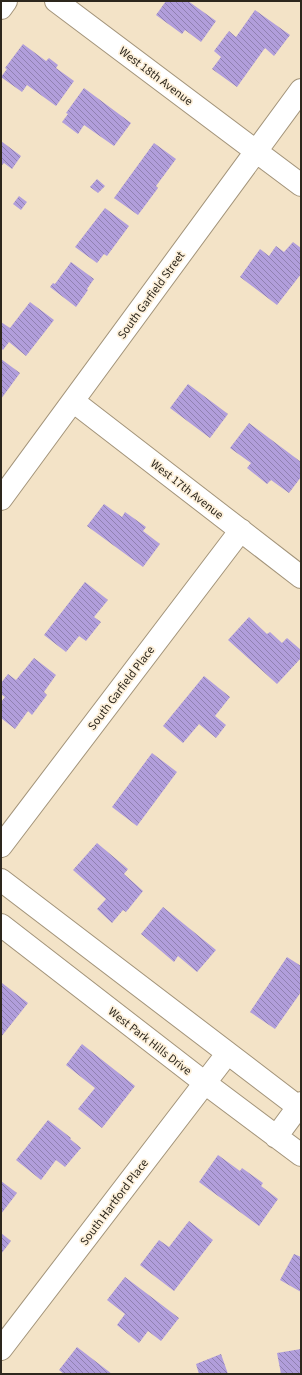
<svg xmlns="http://www.w3.org/2000/svg" width="302" height="1375" font-family="'Source Sans 3',sans-serif">
	<style>
		.building { fill: url(#building-back-hatch) }
		.lines { fill: none; stroke-linecap: round; stroke-linejoin: round }
		.minor-casing { stroke: #a3947a; stroke-width: 24 }
		.minor { stroke: #fff; stroke-width: 22 }
		.labels { text-anchor: middle; stroke-width: 3.5; stroke-linejoin: round; paint-order: stroke }
		.street-label { font-size: 12px; fill: #2d271d; stroke: #fdf0da }
	</style>
	<defs>
		<pattern id="building-back-hatch" width="6" height="6" patternUnits="userSpaceOnUse"><rect width="6" height="6" fill="#b19edb"/><path d="M-1 5l2 2M0 0l6 6M5-1l2 2" fill="none" stroke="#9081b1"/></pattern>
	</defs>
	<rect width="100%" height="100%" fill="#f3e3c7"/>
	<path class="building" d="M166,1H188L216,21L201,42L185,30L182,34L156,15Z
		M255,10L290,35L274,56L265,48L237,87L212,69L221,57L214,51L229,31L236,37Z
		M23,44L46,61L49,58L58,65L56,68L74,81L56,106L27,85L22,92L1,77L7,69L5,68Z
		M84,88L131,123L114,146L84,125L78,134L62,122L68,114L66,113Z
		M1,141L21,156L12,169L4,163L1,166Z
		M154,143L176,159L156,186L158,188L138,215L114,198Z
		M97,179L105,186L98,193L90,187Z
		M19,196L27,202L21,210L13,204Z
		M105,208L129,226L107,256L104,254L97,263L75,247Z
		M293,242L301,248V274L277,305L240,277L260,249L269,256L276,246L284,252Z
		M71,262L94,279L87,289L88,290L76,307L50,287L53,283L55,284Z
		M30,302L54,320L26,356L9,342L3,350L1,348V322L10,328Z
		M1,359L20,373L1,399Z
		M188,384L228,414L210,438L170,408Z
		M249,423L301,462V477L289,493L271,480L267,484L247,468L251,463L230,448Z
		M104,504L122,517L125,512L146,527L143,531L160,544L143,567L87,526Z
		M85,582L108,600L94,617L101,622L86,641L79,636L66,652L44,635Z
		M249,617L267,634L270,632L282,643L287,638L301,650V658L277,684L228,640Z
		M34,658L56,675L44,692L47,695L32,715L28,711L15,729L1,718V702L5,697L1,694V683L8,674L16,680Z
		M204,676L230,697L215,716L226,725L216,738L199,724L183,743L163,726Z
		M152,753L177,772L137,826L112,807Z
		M97,843L128,869L124,874L143,891L126,912L123,910L112,923L97,909L106,899L73,870Z
		M163,907L216,950L197,972L178,956L174,962L141,934Z
		M287,957L301,966V992L275,1029L250,1012Z
		M2,983L28,1003L1,1037V984Z
		M82,1044L135,1086L102,1128L78,1109L95,1088L66,1065Z
		M48,1120L71,1138L70,1139L81,1148L65,1167L56,1160L41,1180L16,1160Z
		M218,1155L240,1171L242,1168L263,1183L261,1186L278,1199L259,1226L199,1182Z
		M1,1181L17,1193L1,1214Z
		M189,1221L213,1240L174,1291L140,1265L159,1240L169,1247Z
		M1,1233L11,1241L1,1254Z
		M294,1254L301,1257V1292L280,1280Z
		M125,1277L179,1318L161,1341L148,1331L139,1343L117,1325L125,1314L107,1300Z
		M77,1347L112,1374H64L59,1370Z
		M301,1349V1374H281L277,1353Z
		M221,1354L228,1374H199L196,1364Z"/>
	<g class="lines">
		<g class="minor-casing">
			<path id="minor" d="M56,1L301,185
				M1,8L6,1
				M73,401L301,577
				M1,499L301,90
				M1,846L241,530
				M1,880L301,1109
				M1,925L205,1083L301,1155
				M276,1137L301,1103
				M1,1349L227,1054"/>
		</g>
		<use href="#minor" class="minor"/>
	</g>
	<g class="labels">
		<g class="street-label">
			<text transform="translate(156 76) rotate(37)" y="4">West 18th Avenue</text>
			<text transform="translate(151 295) rotate(-54)" y="4">South Garfield Street</text>
			<text transform="translate(187 489) rotate(38)" y="4">West 17th Avenue</text>
			<text transform="translate(121 688) rotate(-53)" y="4">South Garfield Place</text>
			<text transform="translate(150 1041) rotate(38)" y="4">West Park Hills Drive</text>
			<text transform="translate(114 1202) rotate(-53)" y="4">South Hartford Place</text>
		</g>
	</g>
	<rect width="302" height="1375" fill="none" stroke="#2d271d" stroke-width="4"/>
</svg>
